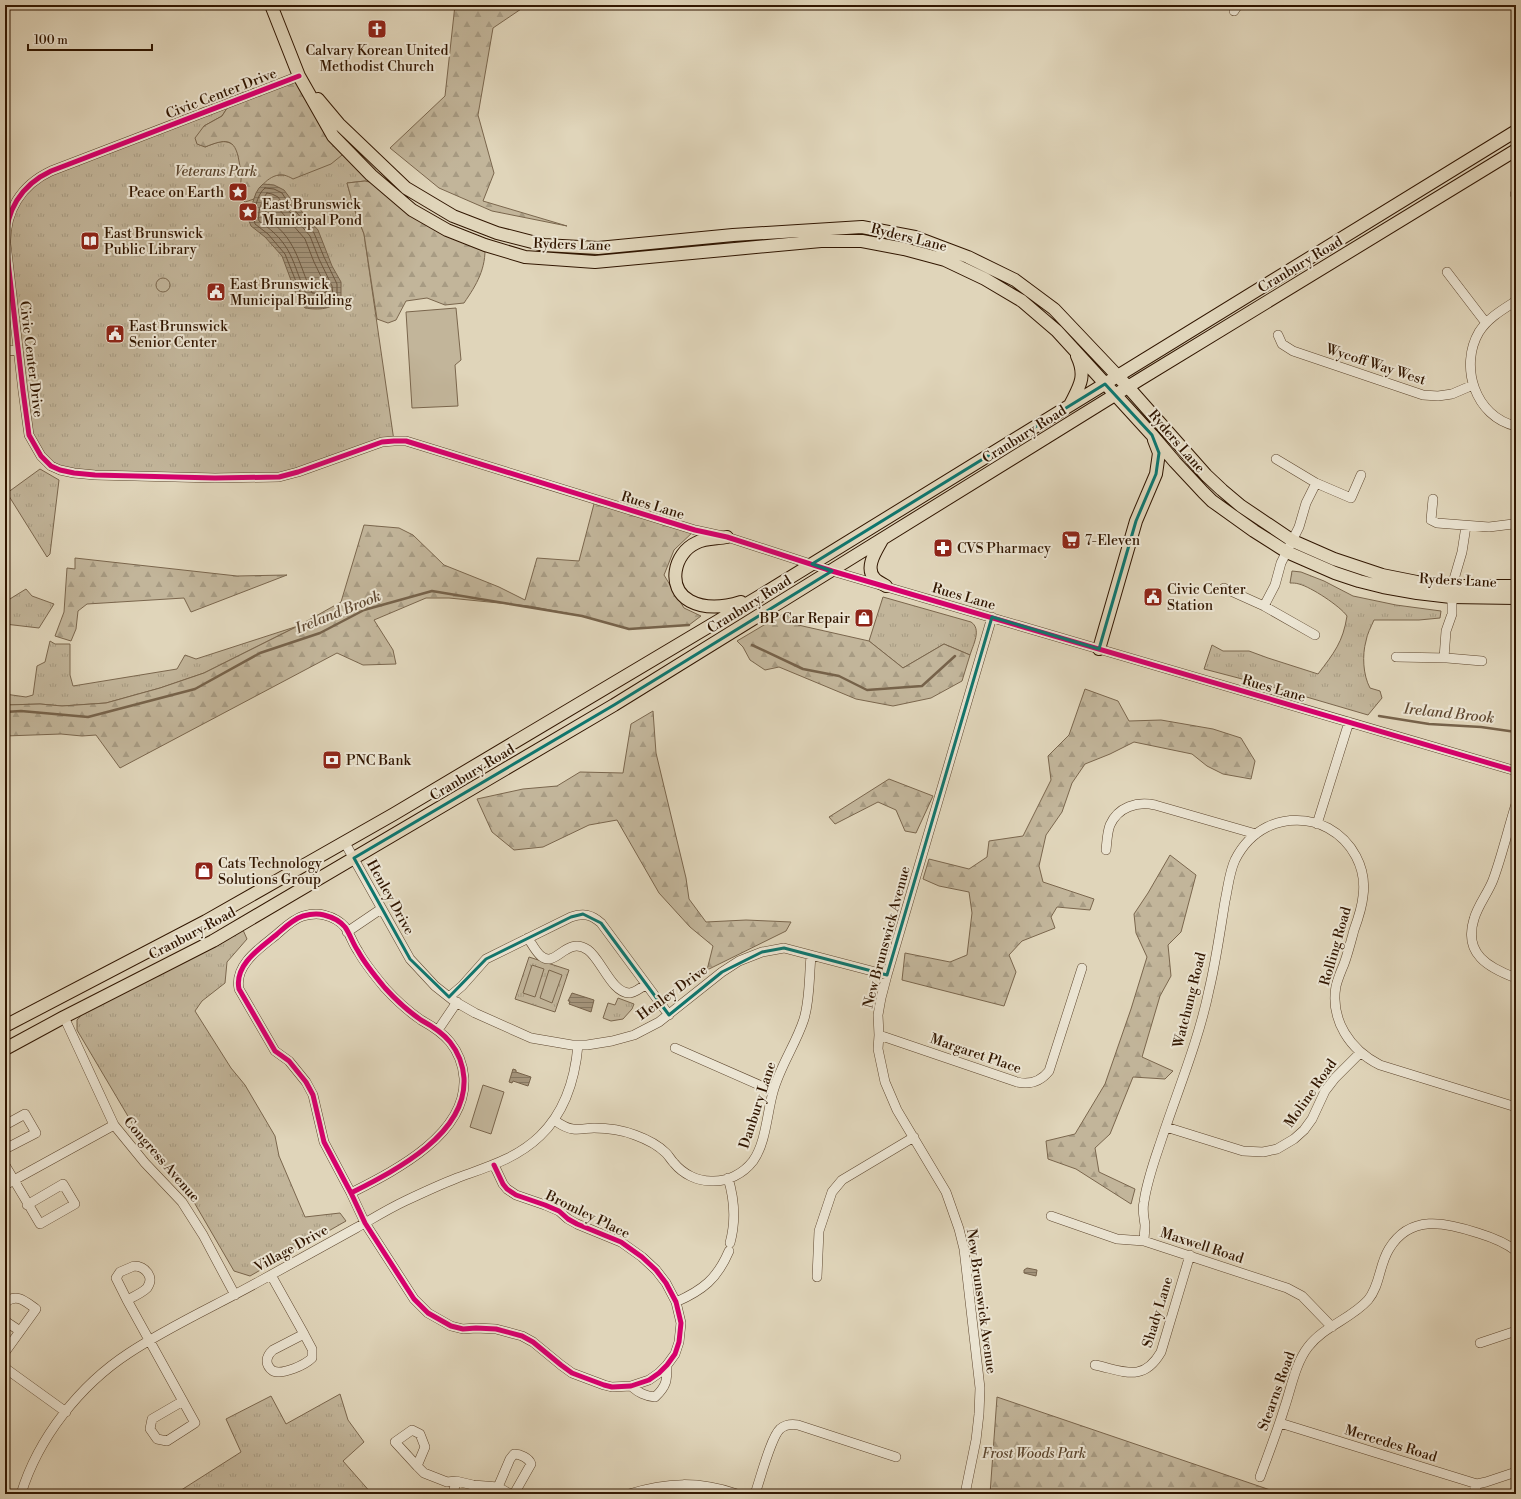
<svg xmlns="http://www.w3.org/2000/svg" width="1521" height="1499" font-family="'Libre Bodoni',serif">
	<style>
		.grass { fill: url(#grass-tufts); stroke: #7a664d }
		.forest { fill: url(#forest-firs); stroke: #7a664d }
		.garden { fill: #c2b59a; stroke: #7a664d }
		.water { fill: url(#water-rules); stroke: #76624a }
		.lines { fill: none; stroke-linecap: round; stroke-linejoin: round }
		.shore { stroke: #6a553e; stroke-width: 1 }
		.stream { stroke: #76624a; stroke-width: 2.5 }
		.minor-casing { stroke: #5d462e; stroke-width: 10 }
		.major-casing { stroke: #311600; stroke-width: 14 }
		.minor { stroke: #ebe4d2; stroke-width: 9 }
		.major { stroke: #e0d5ba; stroke-width: 12 }
		.cycleway-casing { stroke: #ebe4d2; stroke-width: 8 }
		.cycleway { stroke: #d6006c; stroke-width: 5 }
		.marked { fill: none; stroke: #0f766e; stroke-width: 3; stroke-linejoin: round }
		.labels { text-anchor: middle; stroke-width: 4; stroke-linejoin: round; paint-order: stroke }
		.poi-label { font-size: 14px; fill: #311600; stroke: #ebe4d2; text-anchor: start }
		.street-label { font-size: 14px; fill: #311600; stroke: #ebe4d2 }
		.park-label { font-size: 14px; font-style: italic; fill: #5c462e; stroke: #ebe4d2 }
		.water-label { font-size: 15px; font-style: italic; fill: #5f4831; stroke: #ebe4d2 }
	</style>
	<defs>
		<pattern id="grass-tufts" width="24" height="20" patternUnits="userSpaceOnUse"><rect width="24" height="20" fill="#c2b59a"/><path d="M3 7l-1-3M5 7V3M7 7l1-3M15 17l-1-3M17 17v-4M19 17l1-3" fill="none" stroke="#a79b83"/></pattern>
		<pattern id="forest-firs" width="22" height="20" patternUnits="userSpaceOnUse"><rect width="22" height="20" fill="#c2b59a"/><path d="M5 1l3.5 6h-7zM16 11l3.5 6h-7z" fill="#a79b83"/></pattern>
		<pattern id="water-rules" width="6" height="5" patternUnits="userSpaceOnUse"><rect width="6" height="5" fill="#a4947b"/><path d="M0 2.5h6" fill="none" stroke="#867862"/></pattern>
	</defs>
	<rect width="100%" height="100%" fill="#e0d5ba"/>
	<filter id="stains"><feTurbulence type="fractalNoise" baseFrequency=".005" numOctaves="4"/><feColorMatrix values="0 0 0 0 .2 0 0 0 0 .09 0 0 0 0 .02 0 0 0 .5 -.17"/></filter>
	<radialGradient id="worn" r=".72"><stop offset=".6" stop-color="#630" stop-opacity="0"/><stop offset="1" stop-color="#630" stop-opacity=".3"/></radialGradient>
	<path class="grass" d="M231,102L222,116L204,126L205,147C217,142 228,137 237,149L277,175H284L347,151L383,185L365,181L347,183L354,208L364,234L394,441L279,477L74,473L41,456L34,446L6,229L30,184Z
		M40,469L59,480L50,554L47,557L7,493Z
		M1292,571L1301,572L1324,581L1353,596L1396,605L1441,611L1440,618L1419,620H1374C1371,627 1367,634 1366,641C1362,655 1363,675 1370,688L1380,691L1382,698L1368,715L1269,686L1204,669L1212,645L1223,651H1249L1268,658L1318,674C1334,653 1343,642 1347,616C1340,606 1311,587 1299,584C1296,583 1293,583 1290,583Z
		M26,589L32,596L54,604L39,628L5,624V602Z
		M883,597L971,622C982,629 973,645 970,655L944,644L903,668L869,641Z
		M298,626L204,673L160,688L106,703L62,706L40,704L5,705V694L26,697L33,695L37,666L45,662L50,641L55,644H70V675L73,686L177,669L185,655L196,659Z
		M243,930L247,939L227,962L225,983L202,1001L195,1011L231,1068L245,1085L275,1136L279,1156L305,1217L340,1213L346,1221L250,1276L234,1271L184,1185L145,1145L77,1030V1020L84,1012Z
		M529,957L569,970L555,1012L515,999Z
		M618,998L634,1004L632,1009L623,1019L611,1021L603,1018L608,1003L615,1005Z
		M340,1394L348,1420L364,1442L343,1461L372,1494H175L241,1452L226,1419L271,1396L286,1424Z"/>
	<path class="forest" d="M455,5H527L493,28L478,115L494,173L483,201L567,226L492,211L439,188L390,148L445,96Z
		M299,76L347,151L331,164L293,179C290,177 287,176 284,175C270,173 258,188 254,199L245,202L239,195C239,190 241,185 241,180C242,174 240,167 239,161C235,137 225,139 205,147L197,144L195,138L204,126L222,116L231,102Z
		M365,181L383,185L412,210L485,245C486,269 477,284 464,303L445,305L427,298L406,301L396,320L388,323L377,319L364,234L354,208L347,183Z
		M595,500L695,530L674,550L664,575L684,608L701,616L689,625L629,629L582,616L529,606L449,598H426L374,620L393,650L396,664L363,665L337,653L120,768L96,735L82,736L61,734L5,736V705L40,704L62,706L106,703L160,688L204,673L298,626L341,602L364,525L399,528L413,535L444,565L499,587L525,600L537,558L579,561Z
		M75,558L237,576L287,575L191,612L184,598L87,604L78,611L76,629L71,641L55,636L64,612L67,568L75,569Z
		M786,612L798,625L869,641L903,668L944,644L970,655L962,681L931,698L893,706L856,699L779,667L765,670L750,660L743,647L737,641Z
		M1085,689L1118,701L1129,721L1161,720L1213,729L1241,738L1255,761L1251,779L1223,774L1207,766L1192,754L1134,742L1110,754L1085,764L1072,783L1062,812L1046,835L1039,866L1043,882L1094,899L1090,910L1057,907L1051,917L1055,928L1022,941L1009,955L1016,972L1004,1006L902,980L905,953L950,962L967,955L972,913L969,892L939,886L923,879L929,859L969,869L987,857L989,841L1023,836L1051,780L1048,756L1069,735Z
		M653,711L656,753L686,878L689,899L706,922L746,920L791,922L786,931L707,970L713,946L690,927L659,893L617,820L589,825L543,847L514,850L492,832L477,799L523,789L557,786L580,772L623,773L631,724Z
		M889,779L933,796L916,833L905,831L896,810L878,802L835,824L829,817Z
		M1170,855L1196,875L1181,932L1168,945L1171,976L1160,996L1142,1057L1173,1071L1165,1079L1133,1077L1110,1134L1095,1148L1099,1172L1135,1189L1131,1204L1076,1169L1048,1159L1046,1141L1075,1134L1105,1084L1131,1009L1147,957L1136,933L1134,914L1148,893Z
		M997,1397L1282,1494H990Z"/>
	<path class="garden" d="M156 285a7 7 0 1 1 14 0a7 7 0 1 1-14 0Z
		M456,308L461,360L455,365L458,406L412,408L406,312Z
		M532,965L544,969L535,997L523,993Z
		M549,970L562,975L552,1003L540,998Z
		M483,1085L504,1092L491,1134L470,1127Z"/>
	<path class="water" d="M263,184L274,185L284,190L290,198L318,230L332,266L341,282V298C333,310 318,310 305,308L299,301L295,291L282,256L265,237L251,226L249,221V213L256,193L259,188Z
		M572,993L594,1000L591,1012L569,1004L570,1001H568Z
		M513,1069L516,1070V1072L531,1077L528,1086L513,1081L512,1083L509,1082Z
		M1027,1268L1037,1270L1036,1276L1024,1273V1270Z"/>
	<g class="lines">
		<path class="shore" d="M265,188L274,189L282,193L287,201L314,233L324,257L337,284V297C331,306 318,305 308,304L303,299L285,254L268,234L255,224C252,216 257,193 265,188Z
			M267,193L272,194L278,197L283,204L310,236L319,259L332,286L333,295C327,301 313,302 307,296C291,261 294,245 259,221C257,213 262,199 267,193Z
			M271,200L275,202L278,208L305,239L314,262L327,289L326,292L319,294L312,293C298,263 296,236 265,218L266,211Z"/>
		<path class="stream" d="M752,645L803,669L839,676L867,690L922,686L955,656
			M5,712L21,711L88,717L195,689L260,653L320,633L364,610L432,591L582,616L629,629L689,625
			M1379,716L1429,724L1481,727L1516,732"/>
		<g class="minor-casing">
			<path id="minor" d="M1234,11L1238,5
				M299,76L51,171C21,185 5,211 6,244L23,391L29,435L41,456L51,466L60,470L74,473L95,475L215,478L279,477L298,472L382,442L394,441H406L695,530L727,537L832,571L1516,771
				M1515,194L1516,196
				M1447,272L1486,323
				M1516,301C1502,310 1488,318 1479,332C1459,366 1475,417 1516,426
				M1278,335L1282,344L1293,351L1423,395L1438,396L1452,394L1473,385
				M5,351L18,350
				M1276,459L1316,483L1351,498L1361,475
				M1433,499L1431,520L1437,523L1489,527L1513,524
				M1224,588L1264,606L1315,635
				M1264,606L1275,585L1281,563L1299,527L1306,503L1316,483
				M1396,657L1447,658L1482,661
				M1444,658L1446,631L1452,614V586L1462,552L1466,526
				M1516,804C1508,829 1502,856 1493,880C1488,893 1478,905 1474,919C1463,954 1489,968 1516,978
				M1317,824L1349,722
				M345,843L410,959L435,986L454,1001L475,1013L531,1038L572,1045H587L612,1041L634,1035L659,1022L722,972L739,961L762,952L784,948L887,975
				M1106,850C1107,842 1107,833 1110,825C1118,807 1137,801 1155,805L1256,834
				M347,932L381,909
				M528,938C532,944 536,952 541,956C556,969 566,935 588,950C601,959 612,994 630,993C636,992 641,988 646,984
				M449,997L462,986L486,959L571,917C583,913 591,914 601,923L669,1015
				M64,1017L114,1125L145,1163L182,1202L203,1235L235,1295
				M438,1030L457,1002
				M879,1035L1017,1082C1030,1085 1041,1081 1049,1071L1082,968
				M675,1048L773,1091
				M554,1120C560,1124 565,1128 573,1129C580,1130 587,1128 594,1128C608,1128 622,1130 635,1135C646,1139 658,1145 666,1153C669,1156 671,1160 674,1163C683,1174 697,1181 711,1181C727,1182 743,1174 753,1161C766,1143 767,1113 773,1092C780,1066 796,1044 804,1019C810,999 809,977 811,956
				M5,1125L25,1114L36,1133L5,1149
				M1166,1127L1243,1151L1263,1152L1277,1149L1294,1139L1304,1130L1312,1119L1325,1091L1335,1078L1360,1053
				M5,1165L40,1224L75,1204L63,1184L27,1205
				M728,1178C735,1201 736,1221 730,1243
				M5,1185L114,1125
				M351,1193C394,1171 467,1135 464,1078C463,1065 458,1052 450,1042C442,1032 432,1026 421,1020C408,1011 395,999 385,988C375,976 365,964 358,951C353,944 350,934 345,927C340,921 332,917 324,915C317,913 310,914 303,916C293,919 284,928 276,935C260,948 234,965 239,989L275,1051L289,1061L306,1082L313,1095L324,1142L351,1193L365,1223L414,1299L428,1313L451,1326L463,1329L476,1328L496,1329L522,1336L533,1342L561,1365L572,1373L604,1385L612,1387L631,1386L649,1380L659,1373L667,1365L675,1354L679,1342L681,1323L676,1302L666,1283L656,1270L642,1257L621,1242L577,1224L568,1219L559,1211L545,1205L516,1195L507,1189L503,1184L494,1165
				M1051,1216L1117,1239L1144,1241L1287,1288L1302,1296L1332,1327
				M1144,1241C1144,1236 1145,1230 1145,1225C1144,1217 1142,1210 1144,1202C1147,1180 1155,1159 1162,1138C1178,1090 1199,1039 1209,990C1216,961 1220,931 1225,901C1228,888 1229,873 1235,860C1242,846 1253,834 1267,827C1286,818 1309,818 1328,828C1352,841 1367,868 1363,896C1362,908 1358,919 1354,930C1351,941 1348,953 1344,964C1341,971 1338,978 1336,986C1330,1020 1350,1050 1380,1065L1516,1107
				M134,1266C145,1266 155,1277 147,1288C142,1293 133,1297 127,1300L116,1278L120,1272Z
				M271,1275L304,1334
				M817,1277L819,1231L832,1192L842,1180L914,1137
				M127,1300L195,1423L167,1441L157,1439L150,1429L152,1419L183,1401
				M676,1302C703,1290 717,1279 729,1251
				M5,1303C16,1292 26,1302 36,1309L5,1352
				M5,1321L20,1331
				M304,1334L312,1349V1358C305,1365 283,1375 273,1371C265,1365 265,1357 273,1350Z
				M1480,1343L1516,1331
				M1095,1365C1124,1371 1143,1383 1161,1352L1190,1255
				M5,1368L66,1412
				M631,1386C639,1393 645,1396 655,1397C667,1386 667,1380 667,1365
				M1280,1423L1477,1484L1486,1482L1516,1472
				M412,1430L420,1434L425,1447L417,1466L395,1442Z
				M417,1466L424,1473L447,1482L456,1481L473,1485L498,1487L510,1494
				M1260,1477C1268,1455 1277,1432 1284,1409C1291,1389 1295,1364 1308,1347C1324,1326 1351,1319 1368,1300C1380,1286 1379,1265 1389,1249C1410,1214 1445,1222 1478,1233C1491,1237 1505,1242 1516,1251
				M498,1487L510,1459L514,1454C520,1454 529,1458 531,1464L514,1494
				M21,1494C38,1438 80,1385 129,1353C170,1326 217,1305 260,1281C292,1263 324,1246 356,1228C372,1219 388,1209 405,1201C422,1193 439,1185 457,1178C487,1167 516,1159 540,1136C565,1112 575,1080 578,1045
				M453,1494L456,1481
				M629,1494C667,1482 699,1481 737,1494
				M755,1494C760,1480 771,1437 780,1429C786,1424 792,1424 798,1425L896,1457
				M965,1494L976,1440L979,1414L980,1388L964,1249L959,1229L946,1192L897,1110L885,1082L878,1049L879,1035L878,1015L881,998L887,975L992,617
				M1473,1494L1477,1484"/>
		</g>
		<g class="major-casing">
			<path id="major" d="M271,5L299,76L333,136L371,175L412,210L447,230L485,245L525,257L595,262L821,241H862L904,249L945,260L985,279L1022,301L1057,331L1152,435L1175,462L1203,492L1212,501L1254,531L1287,552L1335,573L1359,581L1383,587L1417,593L1451,597L1516,598
				M318,99L339,124L406,188L453,216L497,233L544,245L598,248L733,235L862,227L915,237L968,257L1015,280L1054,309L1128,387L1206,475L1222,490L1241,506L1293,541L1334,559L1382,575L1417,582L1452,586H1516
				M1070,405C1079,387 1087,377 1077,356
				M727,537C717,539 705,538 696,543C674,553 666,588 690,601C705,609 725,607 741,602
				M882,540C876,551 864,568 875,579C878,582 883,584 886,586
				M1099,649L1136,521L1156,474L1159,453L1154,440
				M5,1026L206,921L394,814L760,596L1516,131
				M5,1049L64,1017L213,941L614,705L1139,380L1516,150"/>
		</g>
		<use href="#minor" class="minor"/>
		<use href="#major" class="major"/>
		<g class="cycleway-casing">
			<path id="cycleway" d="M299,76L51,171C21,185 5,211 6,244L23,391L29,435L41,456L51,466L60,470L74,473L95,475L215,478L279,477L298,472L382,442L394,441H406L695,530L727,537L832,571L1516,771
				M351,1193C394,1171 467,1135 464,1078C463,1065 458,1052 450,1042C442,1032 432,1026 421,1020C408,1011 395,999 385,988C375,976 365,964 358,951C353,944 350,934 345,927C340,921 332,917 324,915C317,913 310,914 303,916C293,919 284,928 276,935C260,948 234,965 239,989L275,1051L289,1061L306,1082L313,1095L324,1142L351,1193L365,1223L414,1299L428,1313L451,1326L463,1329L476,1328L496,1329L522,1336L533,1342L561,1365L572,1373L604,1385L612,1387L631,1386L649,1380L659,1373L667,1365L675,1354L679,1342L681,1323L676,1302L666,1283L656,1270L642,1257L621,1242L577,1224L568,1219L559,1211L545,1205L516,1195L507,1189L503,1184L494,1165"/>
		</g>
		<use href="#cycleway" class="cycleway"/>
	</g>
	<path class="marked" d="M1105,384L1152,435L1159,453L1156,474L1136,521L1099,649L992,617L887,975L784,948L762,952L722,972L669,1015L601,923L583,914L571,917L486,959L449,997L410,959L354,858L614,705L832,571L812,564Z"/>
	<defs>
		<g id="church-square" transform="scale(1)"><rect x="-9" y="-9" width="18" height="18" rx="4" fill="#8f2418" stroke="#ebe4d2"/><path d="M-1.2-6h2.4v3.5h3.3v2.4h-3.3V6h-2.4V-.1h-3.3v-2.4h3.3Z" fill="#fff"/></g>
		<g id="sight-square" transform="scale(1)"><rect x="-9" y="-9" width="18" height="18" rx="4" fill="#8f2418" stroke="#ebe4d2"/><path d="M0-6L1.8-2.2L6-1.7L2.9 1.2L3.7 5.4L0 3.3L-3.7 5.4L-2.9 1.2L-6-1.7L-1.8-2.2Z" fill="#fff"/></g>
		<g id="library-square" transform="scale(1)"><rect x="-9" y="-9" width="18" height="18" rx="4" fill="#8f2418" stroke="#ebe4d2"/><path d="M-6-4Q-3-5.5-.7-3.5V5Q-3 3-6 4ZM6-4Q3-5.5 .7-3.5V5Q3 3 6 4Z" fill="#fff"/></g>
		<g id="civic-square" transform="scale(1)"><rect x="-9" y="-9" width="18" height="18" rx="4" fill="#8f2418" stroke="#ebe4d2"/><path d="M-.6-6.5H3V-4.5H.6V-3L4-1V1h2V6H-6V1h2V-1L-.6-3ZM-1.2 2.5V6h2.4V2.5Z" fill="#fff"/></g>
		<g id="supermarket-square" transform="scale(1)"><rect x="-9" y="-9" width="18" height="18" rx="4" fill="#8f2418" stroke="#ebe4d2"/><path d="M-6-5.5h2.5l.6 2H6L4.5 2H-2.5L-4.4-4H-6ZM-1.5 3.2a1.3 1.3 0 1 0 .1 0ZM3 3.2a1.3 1.3 0 1 0 .1 0Z" fill="#fff"/></g>
		<g id="pharmacy-square" transform="scale(1)"><rect x="-9" y="-9" width="18" height="18" rx="4" fill="#8f2418" stroke="#ebe4d2"/><path d="M-2-6h4v4h4v4h-4v4h-4v-4h-4v-4h4Z" fill="#fff"/></g>
		<g id="shop-square" transform="scale(1)"><rect x="-9" y="-9" width="18" height="18" rx="4" fill="#8f2418" stroke="#ebe4d2"/><path d="M-5-2.5h2.3a2.7 3.5 0 0 1 5.4 0H5L5.5 6h-11ZM-1.5-2.5h3a1.5 2.3 0 0 0-3 0Z" fill="#fff"/></g>
		<g id="bank-square" transform="scale(1)"><rect x="-9" y="-9" width="18" height="18" rx="4" fill="#8f2418" stroke="#ebe4d2"/><path d="M-6-4H6V4H-6ZM0-2.3a2.3 2.3 0 1 0 0 4.6a2.3 2.3 0 1 0 0-4.6Z" fill="#fff"/></g>
	</defs>
	<g fill-rule="evenodd">
		<use href="#church-square" x="377" y="29"/>
		<use href="#sight-square" x="238" y="192"/>
		<use href="#sight-square" x="248" y="212"/>
		<use href="#library-square" x="90" y="241"/>
		<use href="#civic-square" x="216" y="292"/>
		<use href="#civic-square" x="115" y="334"/>
		<use href="#supermarket-square" x="1071" y="540"/>
		<use href="#pharmacy-square" x="943" y="548"/>
		<use href="#civic-square" x="1153" y="597"/>
		<use href="#shop-square" x="864" y="618"/>
		<use href="#bank-square" x="332" y="760"/>
		<use href="#shop-square" x="204" y="871"/>
	</g>
	<g class="labels">
		<g class="poi-label">
			<text x="377" y="55" text-anchor="middle">Calvary Korean United<tspan x="377" dy="16">Methodist Church</tspan></text>
			<text x="224" y="197" text-anchor="end">Peace on Earth</text>
			<text x="262" y="209">East Brunswick<tspan x="262" dy="16">Municipal Pond</tspan></text>
			<text x="104" y="238">East Brunswick<tspan x="104" dy="16">Public Library</tspan></text>
			<text x="230" y="289">East Brunswick<tspan x="230" dy="16">Municipal Building</tspan></text>
			<text x="129" y="331">East Brunswick<tspan x="129" dy="16">Senior Center</tspan></text>
			<text x="1085" y="545">7-Eleven</text>
			<text x="957" y="553">CVS Pharmacy</text>
			<text x="1167" y="594">Civic Center<tspan x="1167" dy="16">Station</tspan></text>
			<text x="850" y="623" text-anchor="end">BP Car Repair</text>
			<text x="346" y="765">PNC Bank</text>
			<text x="218" y="868">Cats Technology<tspan x="218" dy="16">Solutions Group</tspan></text>
		</g>
		<g class="street-label">
			<text transform="translate(221 93) rotate(-21)" y="5">Civic Center Drive</text>
			<text transform="translate(909 237) rotate(14)" y="5">Ryders Lane</text>
			<text transform="translate(572 244) rotate(2)" y="5">Ryders Lane</text>
			<text transform="translate(1300 264) rotate(-31)" y="5">Cranbury Road</text>
			<text transform="translate(32 359) rotate(83)" y="5">Civic Center Drive</text>
			<text transform="translate(1376 364) rotate(18)" y="5">Wycoff Way West</text>
			<text transform="translate(1024 434) rotate(-32)" y="5">Cranbury Road</text>
			<text transform="translate(1177 441) rotate(49)" y="5">Ryders Lane</text>
			<text transform="translate(653 505) rotate(17)" y="5">Rues Lane</text>
			<text transform="translate(1458 580) rotate(3)" y="5">Ryders Lane</text>
			<text transform="translate(964 596) rotate(16)" y="5">Rues Lane</text>
			<text transform="translate(749 604) rotate(-32)" y="5">Cranbury Road</text>
			<text transform="translate(1274 688) rotate(16)" y="5">Rues Lane</text>
			<text transform="translate(472 772) rotate(-31)" y="5">Cranbury Road</text>
			<text transform="translate(391 897) rotate(61)" y="5">Henley Drive</text>
			<text transform="translate(192 933) rotate(-28)" y="5">Cranbury Road</text>
			<text transform="translate(886 937) rotate(-75)" y="5">New Brunswick Avenue</text>
			<text transform="translate(1335 946) rotate(-74)" y="5">Rolling Road</text>
			<text transform="translate(672 992) rotate(-36)" y="5">Henley Drive</text>
			<text transform="translate(1189 1000) rotate(-76)" y="5">Watchung Road</text>
			<text transform="translate(976 1053) rotate(19)" y="5">Margaret Place</text>
			<text transform="translate(1310 1093) rotate(-55)" y="5">Moline Road</text>
			<text transform="translate(757 1105) rotate(-72)" y="5">Danbury Lane</text>
			<text transform="translate(162 1159) rotate(49)" y="5">Congress Avenue</text>
			<text transform="translate(588 1214) rotate(26)" y="5">Bromley Place</text>
			<text transform="translate(1202 1245) rotate(18)" y="5">Maxwell Road</text>
			<text transform="translate(291 1248) rotate(-29)" y="5">Village Drive</text>
			<text transform="translate(982 1301) rotate(82)" y="5">New Brunswick Avenue</text>
			<text transform="translate(1157 1312) rotate(-73)" y="5">Shady Lane</text>
			<text transform="translate(1276 1391) rotate(-70)" y="5">Stearns Road</text>
			<text transform="translate(1391 1443) rotate(17)" y="5">Mercedes Road</text>
		</g>
		<g class="park-label">
			<text x="216" y="176">Veterans Park</text>
			<text x="1034" y="1458">Frost Woods Park</text>
		</g>
		<g class="water-label">
			<text transform="translate(338 612) rotate(-22)" y="5">Ireland Brook</text>
			<text transform="translate(1449 713) rotate(6)" y="5">Ireland Brook</text>
		</g>
	</g>
	<rect width="1521" height="1499" fill="none" stroke="#e0d5ba" stroke-width="20"/>
	<rect x="6" y="6" width="1509" height="1487" fill="none" stroke="#311600" stroke-width="2"/>
	<rect x="10" y="10" width="1501" height="1479" fill="none" stroke="#311600"/>
	<path d="M28 44v6h124v-6" fill="none" stroke="#311600" stroke-width="2"/>
	<text x="34" y="44" font-size="12" fill="#311600" stroke="#ebe4d2" stroke-width="3" paint-order="stroke">100 m</text>
	<rect width="100%" height="100%" filter="url(#stains)"/>
	<rect width="100%" height="100%" fill="url(#worn)"/>
</svg>
